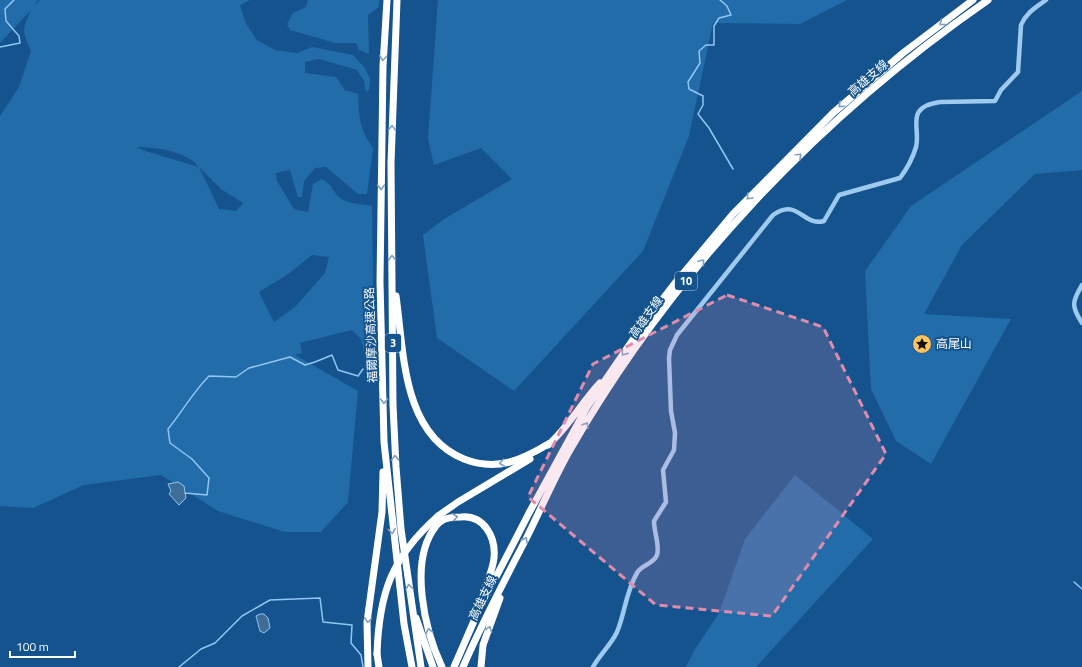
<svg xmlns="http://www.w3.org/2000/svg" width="1082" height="667" font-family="'Titillium Web','Noto Sans TC',sans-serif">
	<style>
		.green { fill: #236caa; fill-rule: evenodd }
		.water { fill: #3f6d97; stroke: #90c7f3 }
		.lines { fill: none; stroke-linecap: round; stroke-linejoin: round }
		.stream { stroke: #90c7f3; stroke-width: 1.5 }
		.minor { stroke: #9ecaf0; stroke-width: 4.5 }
		.highway { stroke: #fff; stroke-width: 7 }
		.highway-bridge { stroke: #fff; stroke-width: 7 }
		.oneway { stroke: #7ea0c0 }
		.marked { fill: #e08cad; fill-opacity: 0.2; stroke: #e08cad; stroke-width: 3; stroke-dasharray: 8 5; stroke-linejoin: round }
		.labels { text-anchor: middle; stroke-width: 4; stroke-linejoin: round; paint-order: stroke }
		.shield { fill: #14538d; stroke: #b8cbdd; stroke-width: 1 }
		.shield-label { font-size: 11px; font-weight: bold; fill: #fff }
		.street-label { font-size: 12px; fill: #fff; stroke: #14538d }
		.poi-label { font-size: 12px; fill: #fff; stroke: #14538d; text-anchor: start }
	</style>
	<rect width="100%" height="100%" fill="#14538d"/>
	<path class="green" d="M0,0H38L35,5L40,0H250L240,5L246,24L257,40L275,50L297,53L312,47L353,55L365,68L370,79L369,90L366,92L364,81L357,70L319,59L305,62V73L336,77L345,90L358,94C359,118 359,128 373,148L367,194H358L326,167L315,168L304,181L302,197H298L290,170L276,173L277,181L294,209L308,212L313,184L322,179C334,186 332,191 340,198C348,204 363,204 372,206L374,360H366L361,339L352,330L300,343L302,353L295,355L358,391L348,502L321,532H285L218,511L161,475L84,485L33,508L0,506V116L19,87L31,51C22,30 22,30 31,10L0,43ZM136,147C156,147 186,151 199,167L145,151ZM199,167L221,189L243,203L236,211L221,209L220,211ZM312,255L329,257L325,273L295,307L274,322L259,292L287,275Z
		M308,0H379V7L368,15L369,54L359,50L356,43H335L290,30L287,24L293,13L306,7Z
		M438,0H847L800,24L713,23L689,136L643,251L514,391L437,338L423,235L444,219L512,179L481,148L434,165L428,139Z
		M1082,91V170L1035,174L962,245L924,314L1011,319L931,464L896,441L871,389L865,271L911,206Z
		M795,475L873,539L756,667H686L695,649L719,613L745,539Z"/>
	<path class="water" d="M178,482L184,486L186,498L179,505L169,494L171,491L168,484Z
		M260,614H264L268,618L270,628L264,633L260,631L256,616Z"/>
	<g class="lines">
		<path class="stream" d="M720,0L727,6L731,15L719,18L714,26V45H706L699,51L700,63L688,82L689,89L703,96V105L698,114L709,128L733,169
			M0,47L20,43L19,36L6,21L5,9L14,0
			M185,493L207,495L209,478L192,459L170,443L168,429C182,412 193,392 209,376L236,377L249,368L290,357L305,365L315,362L332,355L338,370L358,376L363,369
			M1074,582L1082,589
			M179,667L201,649L215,643L242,616L270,600L320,598L323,622L352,625L351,643L361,655L363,667"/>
		<path class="minor" d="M1082,285C1072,302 1071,306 1082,323
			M593,667C600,654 611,645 617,632C625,613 626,591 637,573C641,565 654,564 657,555C660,546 654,532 654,521L666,502L663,470L674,450L675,433L671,411L669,358L670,350L677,335L773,215C798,197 803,227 824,221L839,195L900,178C906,170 913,157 916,147C921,128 904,107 940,102L995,101L1001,90L1018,72L1021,25C1026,13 1035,8 1046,0"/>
		<path class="highway" d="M387,0L383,66L380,282L384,442L404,624L412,667
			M397,0L391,163L393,405L396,467L401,529L421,667
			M396,296C404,352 402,434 464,459C497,472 522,460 550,443
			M548,445C567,429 582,402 600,383
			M438,516L458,502L530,459
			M416,618L433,667
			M377,654L379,667
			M368,667L367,622L382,512L383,472
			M442,667C425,631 408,561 436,526C442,518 451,517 461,517C484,515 496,537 494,558C493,570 486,584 482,596
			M454,667L477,614L529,513L587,407L645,322L676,282L733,214L833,113L903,53L973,0
			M463,667C482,623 504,581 526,539C541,509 554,478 570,450C673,271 819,117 988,0
			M481,667L483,645L500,598"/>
		<path class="highway-bridge" d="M377,654C379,592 392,557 438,516"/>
	</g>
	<defs><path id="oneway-chevron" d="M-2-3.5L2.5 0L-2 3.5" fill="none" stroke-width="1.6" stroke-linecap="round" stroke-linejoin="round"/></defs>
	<g class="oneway">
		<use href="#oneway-chevron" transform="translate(942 23) rotate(143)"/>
		<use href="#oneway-chevron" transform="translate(383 58) rotate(95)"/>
		<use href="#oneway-chevron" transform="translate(841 105) rotate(138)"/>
		<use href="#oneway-chevron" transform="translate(392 128) rotate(-88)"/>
		<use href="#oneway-chevron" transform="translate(799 156) rotate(-43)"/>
		<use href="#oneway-chevron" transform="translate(381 187) rotate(90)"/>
		<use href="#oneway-chevron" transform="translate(749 197) rotate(133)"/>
		<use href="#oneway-chevron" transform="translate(392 258) rotate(-91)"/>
		<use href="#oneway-chevron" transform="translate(702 262) rotate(-50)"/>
		<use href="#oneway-chevron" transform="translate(624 353) rotate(125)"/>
		<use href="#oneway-chevron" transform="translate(384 401) rotate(90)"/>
		<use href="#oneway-chevron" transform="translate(586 425) rotate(-58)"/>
		<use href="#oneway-chevron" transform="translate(395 458) rotate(-92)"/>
		<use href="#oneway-chevron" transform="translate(502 463) rotate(173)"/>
		<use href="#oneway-chevron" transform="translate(455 517) rotate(-7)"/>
		<use href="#oneway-chevron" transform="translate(392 531) rotate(84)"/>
		<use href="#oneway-chevron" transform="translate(525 540) rotate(-63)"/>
		<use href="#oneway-chevron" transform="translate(409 587) rotate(-97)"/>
		<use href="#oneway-chevron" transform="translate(368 620) rotate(95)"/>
		<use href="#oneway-chevron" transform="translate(489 629) rotate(-71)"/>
		<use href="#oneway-chevron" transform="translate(429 631) rotate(-102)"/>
	</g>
	<path class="marked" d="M727,295L823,327L886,454L772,616L656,605L528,497L593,364Z"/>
	<defs>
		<g id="sight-disc" transform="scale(1)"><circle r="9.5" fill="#ffc35d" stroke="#14538d"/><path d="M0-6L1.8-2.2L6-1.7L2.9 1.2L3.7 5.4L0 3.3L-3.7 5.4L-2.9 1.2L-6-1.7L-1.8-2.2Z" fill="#111"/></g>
	</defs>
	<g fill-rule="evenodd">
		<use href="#sight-disc" x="922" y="344"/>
	</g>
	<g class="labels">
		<g class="shield">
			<rect x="675" y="272" width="22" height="18" rx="3"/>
			<rect x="385" y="334" width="16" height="18" rx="3"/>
		</g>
		<g class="shield-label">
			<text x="686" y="285">10</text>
			<text x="393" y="347">3</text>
		</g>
		<g class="street-label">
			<text transform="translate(868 78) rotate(-41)" y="4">高雄支線</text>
			<text transform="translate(646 317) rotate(-54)" y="4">高雄支線</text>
			<text transform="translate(371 335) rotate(-92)" y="4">福爾摩沙高速公路</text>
			<text transform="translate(483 598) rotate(-64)" y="4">高雄支線</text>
		</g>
		<g class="poi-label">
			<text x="936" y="348">高尾山</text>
		</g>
	</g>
	<path d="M10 651v6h65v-6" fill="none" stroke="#ffffff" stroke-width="2"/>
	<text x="16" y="651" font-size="12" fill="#ffffff" stroke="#14538d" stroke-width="3" paint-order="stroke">100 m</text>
</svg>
